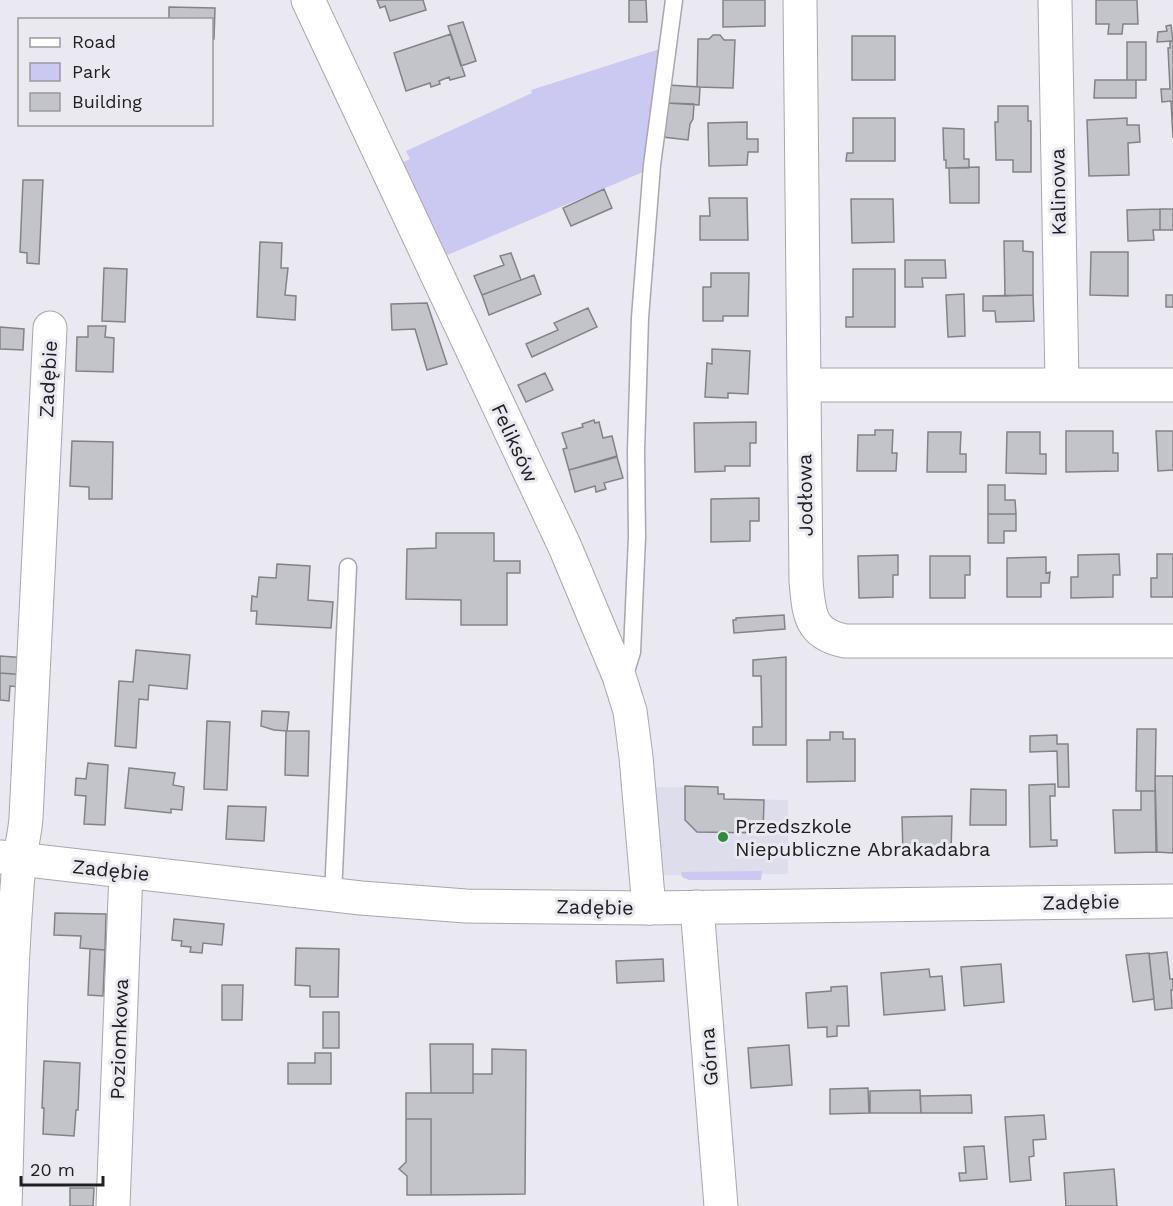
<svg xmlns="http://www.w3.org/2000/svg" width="1173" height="1206" font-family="'Work Sans',sans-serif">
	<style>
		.built { fill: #ddddeb }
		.green { fill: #cbc8f2 }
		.building { fill: #c3c3ca; stroke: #838289; stroke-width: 1.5 }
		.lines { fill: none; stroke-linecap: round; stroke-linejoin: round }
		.service-casing { stroke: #a7a7ae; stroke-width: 19 }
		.minor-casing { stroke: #a7a7ae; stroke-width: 35 }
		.tertiary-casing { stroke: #a7a7ae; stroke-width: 35 }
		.service { stroke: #fff; stroke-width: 16 }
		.minor { stroke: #fff; stroke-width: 33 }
		.tertiary { stroke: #fff; stroke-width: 33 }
		.poi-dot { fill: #2f8c3d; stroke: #eae9f1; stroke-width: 2 }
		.labels { text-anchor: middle; stroke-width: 6; stroke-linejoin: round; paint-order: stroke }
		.street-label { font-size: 20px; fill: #202022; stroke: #eae9f1 }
		.poi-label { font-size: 20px; fill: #202022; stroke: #eae9f1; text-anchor: start }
	</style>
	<rect width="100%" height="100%" fill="#eae9f1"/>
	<path class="built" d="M653,787H718V794H724L725,799L788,800V874L663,875Z"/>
	<path class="green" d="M663,48L643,172L445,256L399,164L410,159L406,151L532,93L531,90Z
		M762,871L761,880H689L682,877L681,872Z"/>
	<path class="building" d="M377,0H423L426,10L390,21L385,6L380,8Z
		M629,0H646L647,22H629Z
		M723,0H765V26L723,27Z
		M1096,0H1137L1138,24H1123L1122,34H1108L1109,24H1096Z
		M169,7L215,8L214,39H212V20H169Z
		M463,22L476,61L461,66L448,26Z
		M1171,25L1173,41L1157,42L1158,32L1167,31L1166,26Z
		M451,34L465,76L450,80L449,77L439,81L440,84L431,87L430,83L406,91L394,53Z
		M713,35H720L724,40H735L733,88L697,87L698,39H709Z
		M852,36H895V80H852Z
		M1170,41H1173V138L1171,101L1162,102L1161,89H1170L1168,48H1170Z
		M1127,42H1146V80H1127Z
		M1095,80H1136V98H1094Z
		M668,85L700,87L699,105L667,103Z
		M667,103L694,104L693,119L690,124L688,140L663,137Z
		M998,106H1028V121H1031V172H1013V160H996L995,122H998Z
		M853,118H895V161H846L847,153H853Z
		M1127,118V125H1139L1140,142L1128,143L1129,175L1089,176L1087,120Z
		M747,122V139H758V152H748L747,165L709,166L708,123Z
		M943,128L964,129V159H969V168H946V160H944Z
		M979,167V203H950L949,168Z
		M23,180H43L39,264L27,263V253L20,252Z
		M604,189L612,208L571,226L563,208Z
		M709,198H747L748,240H700V216H710Z
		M851,199H893L894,242L852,243Z
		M1160,209V230H1153L1154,240L1128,241L1127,210Z
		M1160,209H1173V230H1160Z
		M1004,241H1023V251L1033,252V295L1005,296Z
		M260,242L282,243L281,268H288L285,295L296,296L295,320L257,317Z
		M1091,252H1128V296L1090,295Z
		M511,253L521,280L482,295L474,276L504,265L500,256Z
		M905,260H945L946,278H922L923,287H905Z
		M104,268L127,269L125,322L102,321Z
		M853,269H895V327H846V317H853Z
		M711,273H749L748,316H723V321H703V287H711Z
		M534,275L541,294L489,315L482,295Z
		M964,294L965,336L948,337L946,295Z
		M1033,295L1034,321L996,322L995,311H983V296Z
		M1166,295H1173V307H1166Z
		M427,303L447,364L427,370L415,329L392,330L391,304Z
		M588,308L597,327L532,357L526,344L558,330L554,323Z
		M88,326H106L105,337L114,338L113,372L76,371L77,337H88Z
		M0,327L24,329L23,350L0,349Z
		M712,349L750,351L748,394L728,393V398L705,397L707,363L712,364Z
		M545,373L553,390L526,402L518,385Z
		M594,420L595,423L599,422L603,438L612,436L617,456L569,470L563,449L567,448L562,433L583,427L582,424Z
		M756,422V443H750V466H725V471L695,472L694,423Z
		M875,430H893L892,453H897L896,471H857L858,435H875Z
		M1066,431H1113V453H1118V471L1066,472Z
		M1156,431H1173V470L1158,471Z
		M928,432H961L960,454H966V472H927Z
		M1007,432H1040V454H1046V474L1006,473Z
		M72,441L113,442L112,499H89V487L70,486Z
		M617,457L623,478L604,483L606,489L596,492L595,486L575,492L569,470Z
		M988,485H1005V500H1015L1016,514H988Z
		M759,498V521H750V541L711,542V499Z
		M988,514H1016V531H1004V543H988Z
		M436,533H494V561H520V573H507V625H461V600L406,599L407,549L436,548Z
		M1119,554L1120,575H1113V597L1071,598V577H1078V555Z
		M1157,554H1173V597H1151V578H1157Z
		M898,555V575H893V597L859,598L858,556Z
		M930,556H970V575H965V598H930Z
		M1046,557V573L1050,572L1049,583H1041V597H1007V558Z
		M277,564L310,566L308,600L333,602L331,628L256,624L257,611H251L252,596L257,597L259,577L276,578Z
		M784,615L785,629L734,633L733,620H736V618Z
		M136,650L190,655L187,689L149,685L148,700L139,699L136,748L115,746L119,681L133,682Z
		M0,656L28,658L27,675L0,673Z
		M786,657V745H753V727H762L761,676H753V660Z
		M0,673L27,675L20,687L10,686L9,701L0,700Z
		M262,711L289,712L287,731L274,730L261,726Z
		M207,721L230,722L227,790L204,789Z
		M1137,729H1156L1155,791H1136Z
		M286,731H309L308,776L285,775Z
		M830,732H843V739H855V781L807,782V740H830Z
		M1057,735V744H1068L1069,787H1058L1057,751L1030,752V736Z
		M88,763L108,765L105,825L84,824L86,796L75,795L76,778L86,779Z
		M129,768L175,773L173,785L184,787L182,810L171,809V813L125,808Z
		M1155,776H1173V853L1157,852Z
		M1055,784V796H1050L1051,840H1057V846L1030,847L1029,785Z
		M685,786L718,787V794H724V799L764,800L763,833L697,832L685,820Z
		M971,789L1006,790V825H970Z
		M1141,791H1155L1156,852L1115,853L1113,810H1141Z
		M228,806L266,807L264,841L226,839Z
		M952,816L951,853L903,854L902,817Z
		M55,913L106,914L105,950L80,948L81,936L54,935Z
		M174,919L224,924L222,945L203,943L202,953L190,952L191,947L181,946L182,941L172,940Z
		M296,948L339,949L338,997H310V986L295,985Z
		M90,949L105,950L103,996L88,995Z
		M1167,952L1170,979H1173V990H1171L1172,1008L1155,1010L1149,954Z
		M1149,953L1154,999L1133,1002L1126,955Z
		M663,959L664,981L617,983L616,961Z
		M1001,964L1004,1002L964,1006L961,967Z
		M929,969L930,977L942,976L945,1010L884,1015L881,973Z
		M222,985H243L242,1020H222Z
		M847,986L849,1026H837V1036L827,1037V1027L808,1028L806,993L831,991V987Z
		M323,1012H339V1048H323Z
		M430,1044H473V1093H431Z
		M789,1045L792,1085L751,1088L748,1048Z
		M492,1049L526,1050L525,1194L431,1195V1119H406V1093H473V1074H492Z
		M315,1053H331V1084H288V1063H315Z
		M44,1061L80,1063L78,1110H76L74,1136L43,1134L44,1108H42Z
		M868,1088L869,1113L830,1114V1089Z
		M920,1090L921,1113H870V1091Z
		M971,1095L972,1113H921L920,1096Z
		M1044,1115L1046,1139L1033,1140L1034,1156L1029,1157L1031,1180L1010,1182L1005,1117Z
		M406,1119H431V1195H407V1176L399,1169L406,1162Z
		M984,1146L987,1179L960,1181L959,1173H966L964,1147Z
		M1114,1169L1117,1206H1066L1064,1173Z
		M70,1188H94L93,1206H70Z"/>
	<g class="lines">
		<g class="service-casing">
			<path id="service" d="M619,676L627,668L632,652L637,537L636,450L640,318L652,165L674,0
				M333,895L348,567"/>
		</g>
		<g class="minor-casing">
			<path id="minor" d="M308,0L565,547L619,676L630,711L636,757L649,908
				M800,0L806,581C809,613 809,634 845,641H1173
				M1055,0L1062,383
				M804,385H1173
				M697,907L721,1206
				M5,1206C9,1092 9,976 19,863C21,847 25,833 26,818L50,328
				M113,1206L126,872"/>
		</g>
		<g class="tertiary-casing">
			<path id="tertiary" d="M0,857L361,898L466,906L649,908L1173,901"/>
		</g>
		<use href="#service" class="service"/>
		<use href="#minor" class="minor"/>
		<use href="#tertiary" class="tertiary"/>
	</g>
	<circle class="poi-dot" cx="723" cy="837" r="6"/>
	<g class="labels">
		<g class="street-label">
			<text transform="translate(1058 192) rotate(-91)" y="7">Kalinowa</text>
			<text transform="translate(48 379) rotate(-87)" y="7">Zadębie</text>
			<text transform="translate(515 443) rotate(65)" y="7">Feliksów</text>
			<text transform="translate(805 495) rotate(-91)" y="7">Jodłowa</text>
			<text transform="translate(111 870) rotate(6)" y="7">Zadębie</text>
			<text transform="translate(1081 902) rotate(-1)" y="7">Zadębie</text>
			<text transform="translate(595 907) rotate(1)" y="7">Zadębie</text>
			<text transform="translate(119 1039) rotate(-88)" y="7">Poziomkowa</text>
			<text transform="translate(709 1057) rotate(-94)" y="7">Górna</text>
		</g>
		<g class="poi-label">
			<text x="735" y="833">Przedszkole<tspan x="735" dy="23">Niepubliczne Abrakadabra</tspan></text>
		</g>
	</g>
	<rect x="18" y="18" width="195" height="108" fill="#eae9f1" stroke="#99999e" stroke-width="1.5"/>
	<rect x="30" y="38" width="30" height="9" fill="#ffffff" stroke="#99999e" stroke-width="1.5"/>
	<text x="72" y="48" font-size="18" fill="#202022">Road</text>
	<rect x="30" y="63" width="30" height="18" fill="#cbc8f2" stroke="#99999e" stroke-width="1.5"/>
	<text x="72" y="78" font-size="18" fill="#202022">Park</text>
	<rect x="30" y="93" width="30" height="18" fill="#c3c3ca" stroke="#99999e" stroke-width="1.5"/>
	<text x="72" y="108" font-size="18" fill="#202022">Building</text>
	<path d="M21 1176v9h82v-9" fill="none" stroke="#202022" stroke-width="3"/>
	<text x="30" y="1176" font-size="18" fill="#202022" stroke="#eae9f1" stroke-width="4.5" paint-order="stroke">20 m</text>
</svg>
